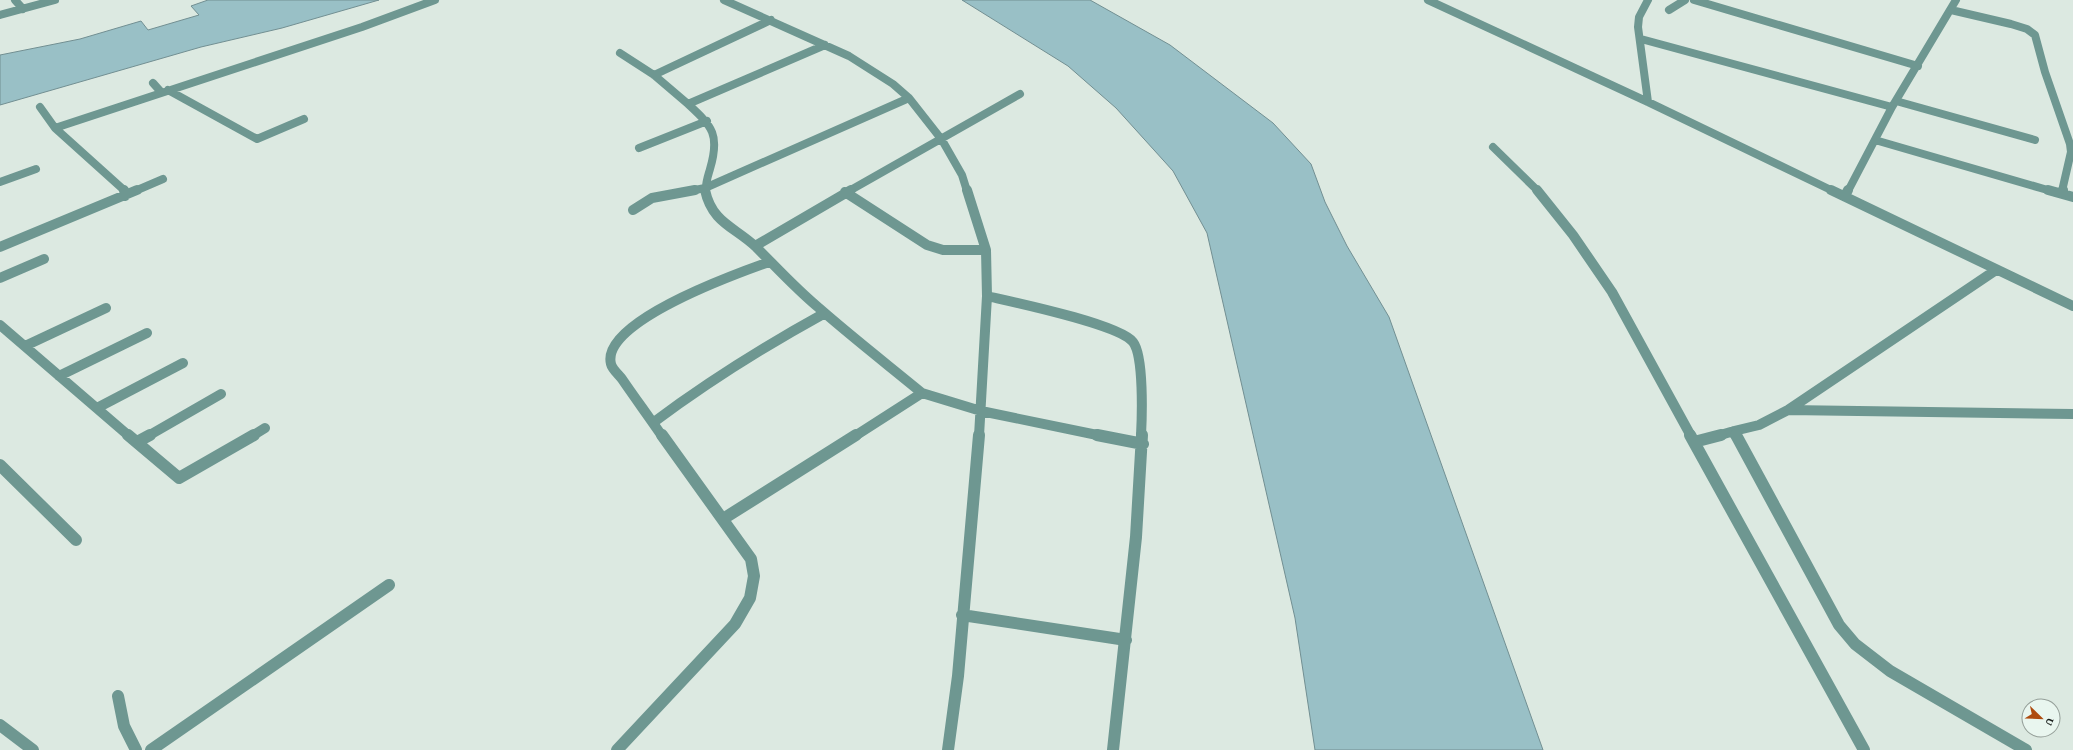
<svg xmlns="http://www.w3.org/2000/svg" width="2073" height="750" font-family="'Crimson Pro',serif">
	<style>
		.water { fill: #99c0c6; stroke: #728f92 }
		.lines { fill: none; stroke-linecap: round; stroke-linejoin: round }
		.service { stroke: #6e9791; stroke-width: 8 }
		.minor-far2 { stroke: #6e9791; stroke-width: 8 }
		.minor-far1 { stroke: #6e9791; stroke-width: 10 }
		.minor { stroke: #6e9791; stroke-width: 12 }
	</style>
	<rect width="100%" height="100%" fill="#dce9e1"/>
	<path class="water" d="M208,0H379L282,28L201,47L0,105V55L80,39L141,21L148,30L199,15L191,6Z
		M962,0H1090L1170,45L1273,123L1311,164L1325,202L1347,246L1389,317L1543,750H1315L1295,618L1207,233L1173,171L1116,108L1068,66Z"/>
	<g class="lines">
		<path class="service" d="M153,83L161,92"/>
		<path class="minor-far2" d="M15,0L23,9
			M724,0L849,56L893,84L909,98L942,140L962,175L967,191
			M1428,0L1648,102L1833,191
			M1648,0L1639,17L1638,27L1648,102
			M1694,0L1918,66
			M1669,10L1685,0
			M1951,10L2011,24L2027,29L2035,35L2045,72L2070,144L2071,152L2062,191
			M0,15L55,0
			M1641,39L1892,107
			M620,53L654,75L688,104
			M654,75L771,20
			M168,90L257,139L304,119
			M1896,101L2035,140
			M40,107L55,128
			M1875,140L2051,191
			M1493,147L1538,191
			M639,148L707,121
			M0,182L36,169
			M125,191L55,128L362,27L435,0
			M135,191L163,179
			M690,191L705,188L909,98
			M706,191C705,184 708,176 710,169C720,135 713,127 688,104L825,45
			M849,191L1020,94
			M1848,191L1892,107L1956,0"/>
		<path class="minor-far1" d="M124,190L125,196
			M705,190C712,223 735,227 756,247C777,268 796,289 819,308C852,337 888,365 922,393L855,436
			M967,190L986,250L987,296L979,436
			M1537,190L1573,235L1612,292L1691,436
			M1831,190L2073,306
			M2048,190L2073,197
			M845,192L927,245L943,250H986
			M2062,193L2063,190
			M1845,196L1848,190
			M633,210L652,198L695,190
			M755,246L851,190
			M0,247L137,190
			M0,278L44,259
			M987,296C1013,302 1119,324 1133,342C1144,356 1142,417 1141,436
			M0,325L129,436
			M25,346L106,308
			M59,376L147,333
			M922,393L981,411L1102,436
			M97,408L183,363
			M1788,410L2073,414
			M654,422C709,381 765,346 825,313
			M148,436L221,394
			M252,436L265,428
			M662,436C649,417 635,398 622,379C619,375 612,369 611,364C600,322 738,273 769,262
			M1717,436L1734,431
			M1736,436L1734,431L1759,425L1788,410L1996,270"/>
		<path class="minor" d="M128,435L179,478L254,435
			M1097,435L1143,444
			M1690,435L1864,750
			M1736,435L1839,625L1855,644L1890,671L2026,750
			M137,442L150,435
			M1694,442L1721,435
			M0,465L76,540
			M723,519L856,435
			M962,615L1126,640
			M118,696L124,726L136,750
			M0,725L33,750
			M151,750L389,585
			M617,750L735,624L750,598L754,576L751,559L662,435
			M948,750L958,676L979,435
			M1113,750L1136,537L1142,435"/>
	</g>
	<g transform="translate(2041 718) rotate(113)"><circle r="19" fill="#e9f6ef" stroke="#959f99"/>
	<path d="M0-3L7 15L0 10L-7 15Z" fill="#ae4c10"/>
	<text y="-6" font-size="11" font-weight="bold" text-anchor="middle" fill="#171c19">U</text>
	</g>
</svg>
